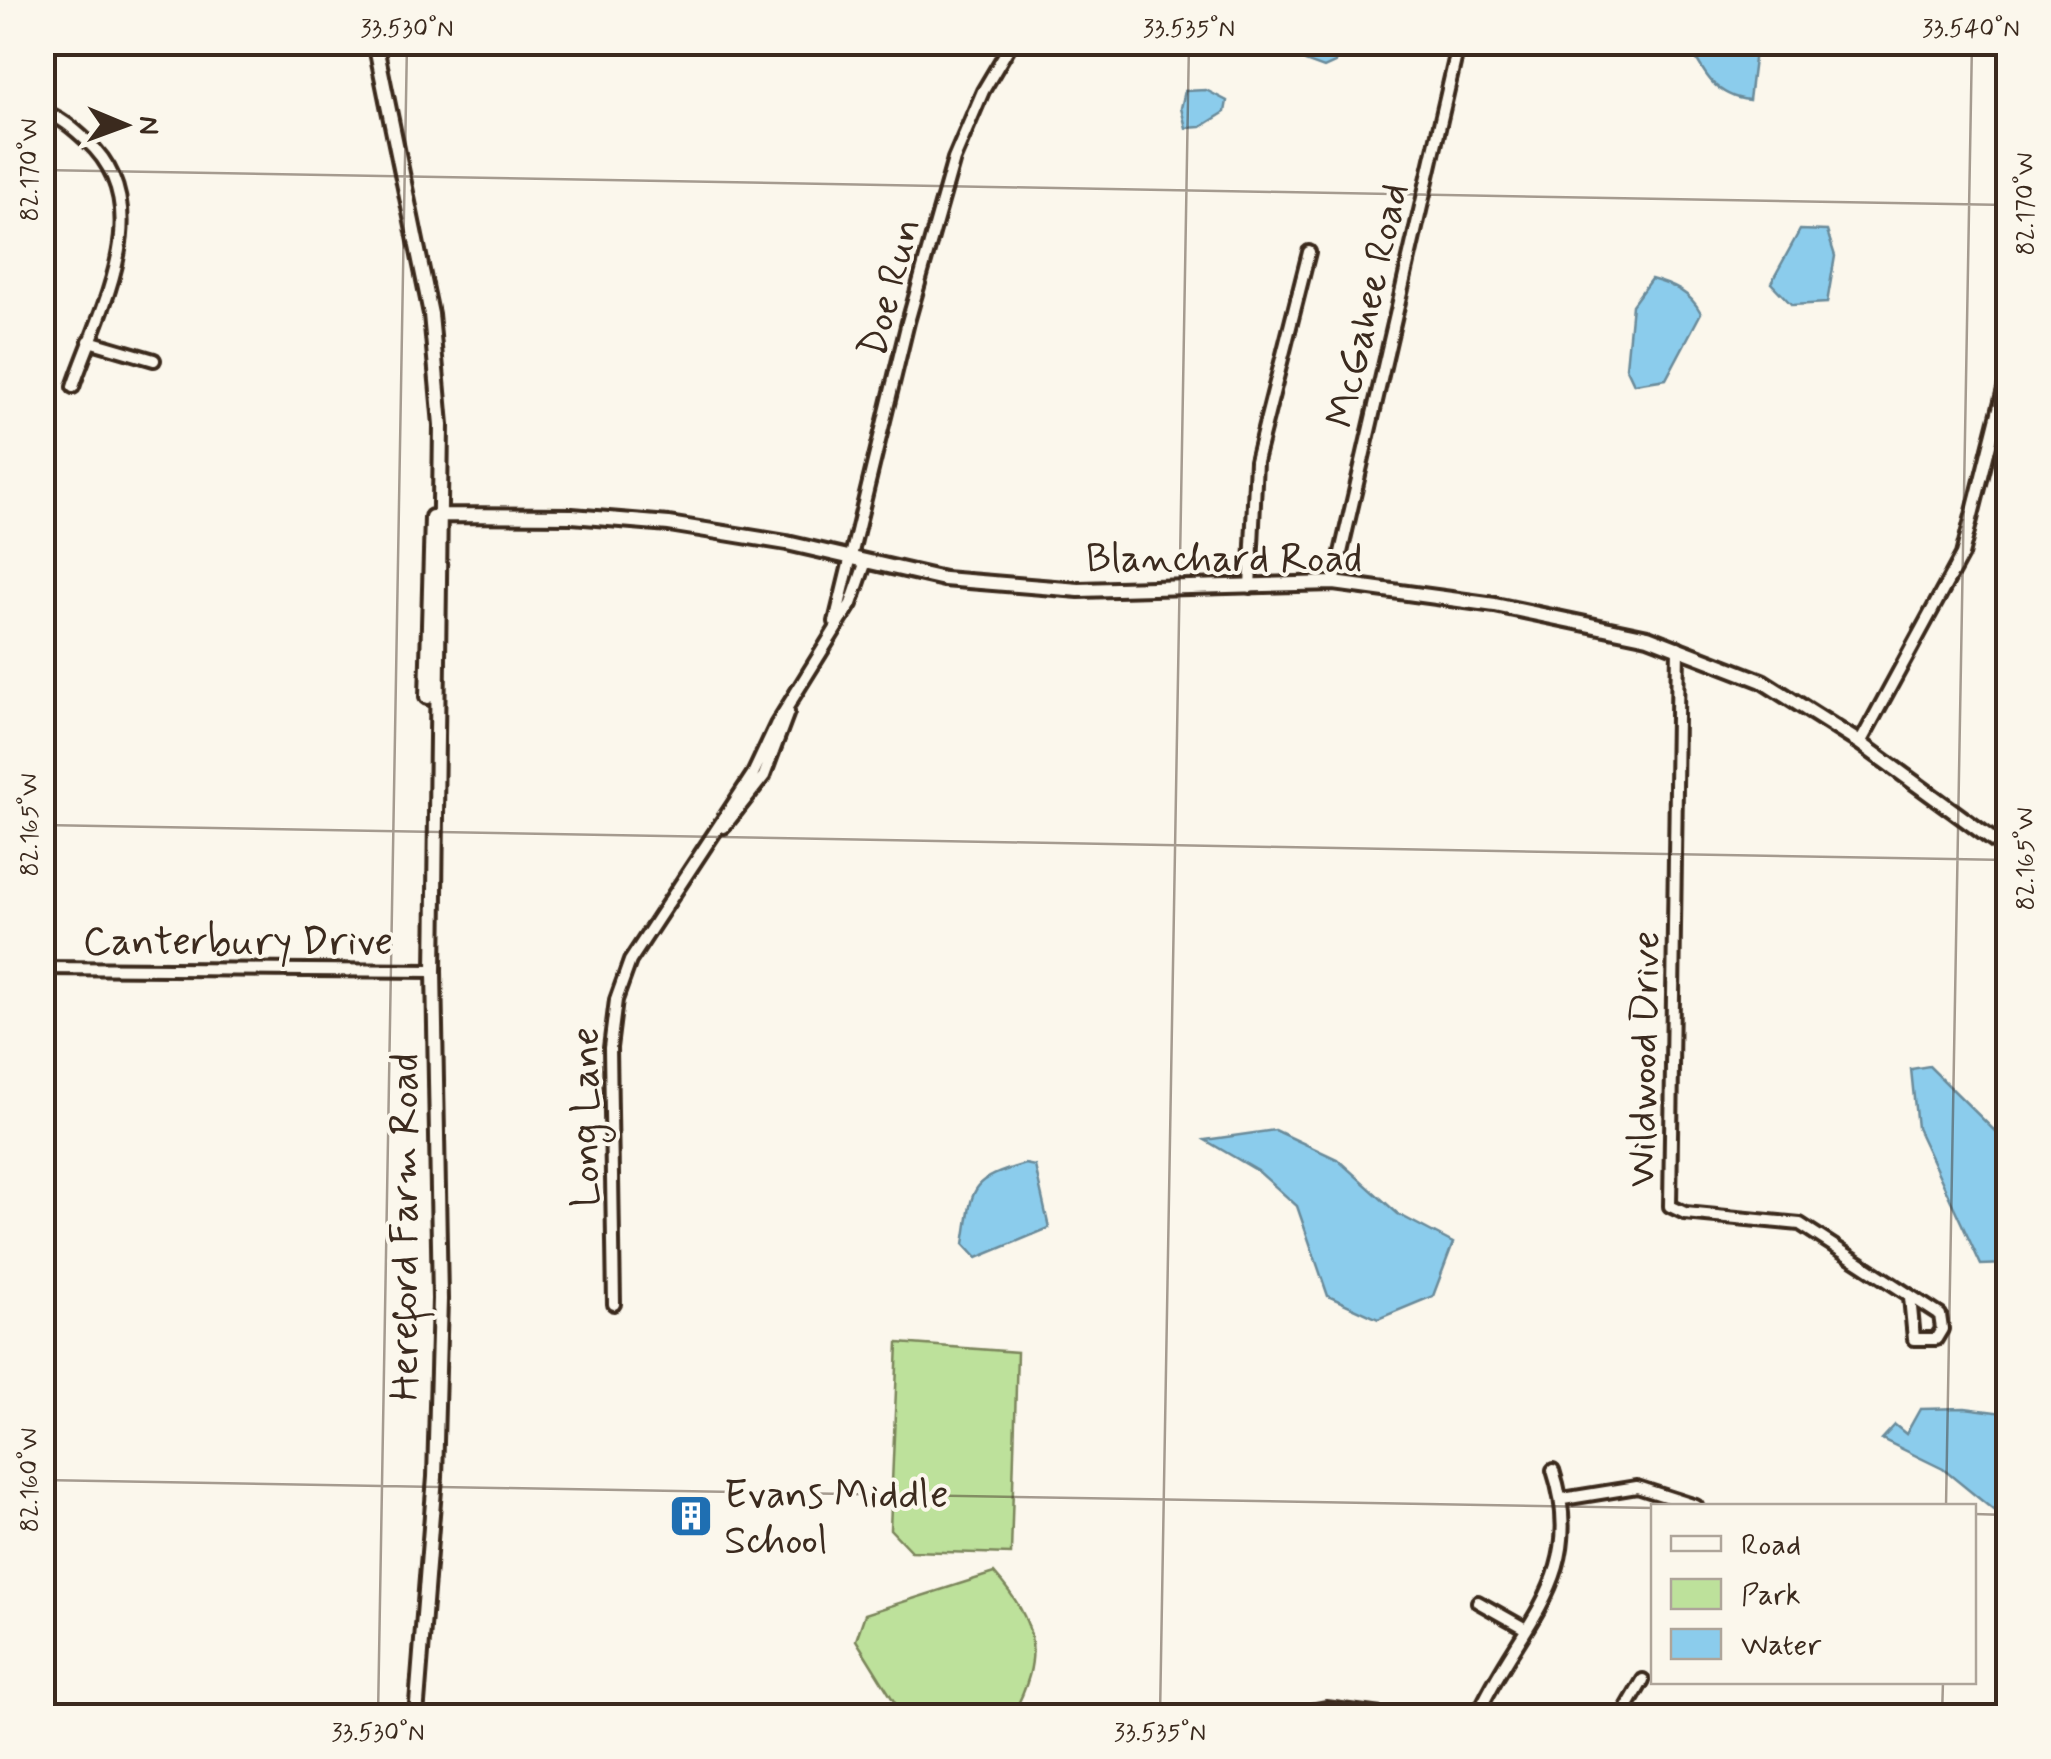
<svg xmlns="http://www.w3.org/2000/svg" width="2051" height="1759" font-family="Mynerve,sans-serif">
	<style>
		.green { fill: #bde19b; stroke: #7c865c; stroke-width: 2.5 }
		.water { fill: #8bccec; stroke: #6b8b9a; stroke-width: 2.5 }
		.lines { fill: none; stroke-linecap: round; stroke-linejoin: round }
		.minor-casing { stroke: #3b2a1e; stroke-width: 18 }
		.tertiary-casing { stroke: #3b2a1e; stroke-width: 20 }
		.minor { stroke: #fbf7ec; stroke-width: 10 }
		.tertiary { stroke: #fbf7ec; stroke-width: 12 }
		.ticks { fill: none; stroke: #3b2a1e; stroke-width: 2.5; stroke-opacity: 0.45 }
		.labels { text-anchor: middle; stroke-width: 8; stroke-linejoin: round; paint-order: stroke }
		.street-label { font-size: 40px; fill: #3b2a1e; stroke: #fbf7ec }
		.poi-label { font-size: 40px; fill: #3b2a1e; stroke: #fbf7ec; text-anchor: start }
		.neatline { fill: none; stroke: #3b2a1e; stroke-width: 4 }
		.ticks-label { font-size: 25px; text-anchor: middle; fill: #3b2a1e }
	</style>
	<rect width="100%" height="100%" fill="#fbf7ec"/>
	<filter id="ink" filterUnits="userSpaceOnUse"><feTurbulence type="fractalNoise" baseFrequency=".01" numOctaves="2"/><feDisplacementMap in="SourceGraphic" scale="20" xChannelSelector="R" yChannelSelector="G"/><feConvolveMatrix kernelMatrix="1 2 1 2 8 2 1 2 1" color-interpolation-filters="sRGB"/></filter>
	<g filter="url(#ink)">
		<path class="green" d="M898,1343L1017,1352L1011,1554L911,1551L890,1529Z
			M994,1573C1039,1624 1044,1657 1012,1716H903L856,1640L865,1614Z"/>
		<path class="water" d="M1308,42L1339,43L1335,63L1324,68L1305,61Z
			M1688,43H1756L1749,100C1714,96 1703,72 1688,43Z
			M1206,90L1227,101L1225,112L1201,127L1186,128L1181,108L1185,91Z
			M1800,230L1827,231L1835,256L1827,303L1792,305L1771,283Z
			M1651,279C1673,285 1690,292 1701,313L1666,379L1634,384L1626,367L1632,305Z
			M1929,1066L2008,1144V1264L1981,1265L1917,1128L1911,1069Z
			M1275,1130L1337,1159L1398,1214L1453,1243L1433,1296L1378,1319L1328,1296L1297,1206L1258,1171L1205,1140Z
			M1025,1164L1035,1166L1049,1228L977,1258L964,1244C973,1188 967,1181 1025,1164Z
			M2008,1405V1522L1943,1469L1882,1439L1895,1425L1906,1434L1920,1409L1965,1408L2003,1413Z"/>
		<g class="lines">
			<g class="minor-casing">
				<path id="minor" d="M42,111C61,117 74,129 87,141C160,207 99,310 73,387
					M89,341L154,360
					M1334,583L1459,42
					M1250,587L1256,461L1309,252
					M835,622L908,322L954,159L983,91L1012,42
					M1678,647L1670,1206L1685,1213L1800,1224L1940,1315L1942,1329L1936,1339H1914L1910,1297
					M1860,743L1962,555L2008,373
					M724,827L764,776L788,712
					M42,968L434,971
					M614,1304L610,1048L616,1000L630,961L753,774L776,725L851,604L866,561
					M1563,1499L1637,1487L1696,1506
					M1478,1602L1526,1629
					M1283,1716L1326,1708L1389,1716
					M1477,1716C1517,1625 1589,1579 1553,1470
					M1622,1716L1643,1680"/>
			</g>
			<g class="tertiary-casing">
				<path id="tertiary" d="M375,42L431,314L441,425L434,971L440,1299L435,1477L416,1716
					M441,515L572,516L669,524L787,543L944,579L1079,590L1334,583L1495,605L1648,637L1762,681L1860,743L2008,851
					M427,697L432,517"/>
			</g>
			<use href="#minor" class="minor"/>
			<use href="#tertiary" class="tertiary"/>
		</g>
	</g>
	<path class="ticks" d="M42,170L2008,205M42,825L2008,860M42,1480L1654,1508M1946,1506L1972,42M1974,1514L2008,1515M378,1716L407,42M1160,1716L1189,42M1942,1716L1943,1682"/>
	<defs>
		<g id="building-square" transform="scale(2.25)"><rect x="-9" y="-9" width="18" height="18" rx="4" fill="#1f6fb2" stroke="#fbf7ec"/><path d="M-4-6H4V6H1V3H-1V6H-4ZM-2.5-4.3h1.7v1.8h-1.7ZM.8-4.3h1.7v1.8H.8ZM-2.5-1h1.7V.8h-1.7ZM.8-1h1.7V.8H.8Z" fill="#fff"/></g>
	</defs>
	<g fill-rule="evenodd">
		<use href="#building-square" x="691" y="1516"/>
	</g>
	<g class="labels">
		<g class="street-label">
			<text transform="translate(888 287) rotate(-75)" y="14">Doe Run</text>
			<text transform="translate(1366 305) rotate(-77)" y="14">McGahee Road</text>
			<text x="1224" y="571">Blanchard Road</text>
			<text x="238" y="954">Canterbury Drive</text>
			<text transform="translate(1642 1059) rotate(-89)" y="14">Wildwood Drive</text>
			<text transform="translate(584 1117) rotate(-90)" y="14">Long Lane</text>
			<text transform="translate(403 1227) rotate(-90)" y="14">Hereford Farm Road</text>
		</g>
		<g class="poi-label">
			<text x="724" y="1507">Evans Middle<tspan x="724" dy="46">School</tspan></text>
		</g>
	</g>
	<rect width="2051" height="1759" fill="none" stroke="#fbf7ec" stroke-width="110"/>
	<rect x="1651" y="1504" width="325" height="180" fill="#fbf7ec" stroke="#aea59a" stroke-width="2.5"/>
	<rect x="1671" y="1536" width="50" height="15" fill="#fbf7ec" stroke="#aea59a" stroke-width="2.5"/>
	<text x="1741" y="1554" font-size="30" fill="#3b2a1e">Road</text>
	<rect x="1671" y="1579" width="50" height="30" fill="#bde19b" stroke="#aea59a" stroke-width="2.5"/>
	<text x="1741" y="1604" font-size="30" fill="#3b2a1e">Park</text>
	<rect x="1671" y="1629" width="50" height="30" fill="#8bccec" stroke="#aea59a" stroke-width="2.5"/>
	<text x="1741" y="1654" font-size="30" fill="#3b2a1e">Water</text>
	<g transform="translate(125 125) rotate(91)" stroke="#fbf7ec" stroke-width="8" paint-order="stroke">
	<path d="M0-8L18 38L0 25L-18 38Z" fill="#3b2a1e"/>
	<text y="-15" font-size="28" font-weight="bold" text-anchor="middle" fill="#3b2a1e">N</text>
	</g>
	<rect x="55" y="55" width="1941" height="1649" class="neatline"/>
	<g class="ticks-label">
		<text x="407" y="36">33.530°N</text>
		<text x="1189" y="36">33.535°N</text>
		<text x="1971" y="36">33.540°N</text>
		<text transform="translate(28 170) rotate(-90)" y="9">82.170°W</text>
		<text transform="translate(2024 204) rotate(-90)" y="9">82.170°W</text>
		<text transform="translate(28 825) rotate(-90)" y="9">82.165°W</text>
		<text transform="translate(2024 859) rotate(-90)" y="9">82.165°W</text>
		<text transform="translate(28 1480) rotate(-90)" y="9">82.160°W</text>
		<text x="378" y="1740">33.530°N</text>
		<text x="1160" y="1740">33.535°N</text>
	</g>
</svg>
